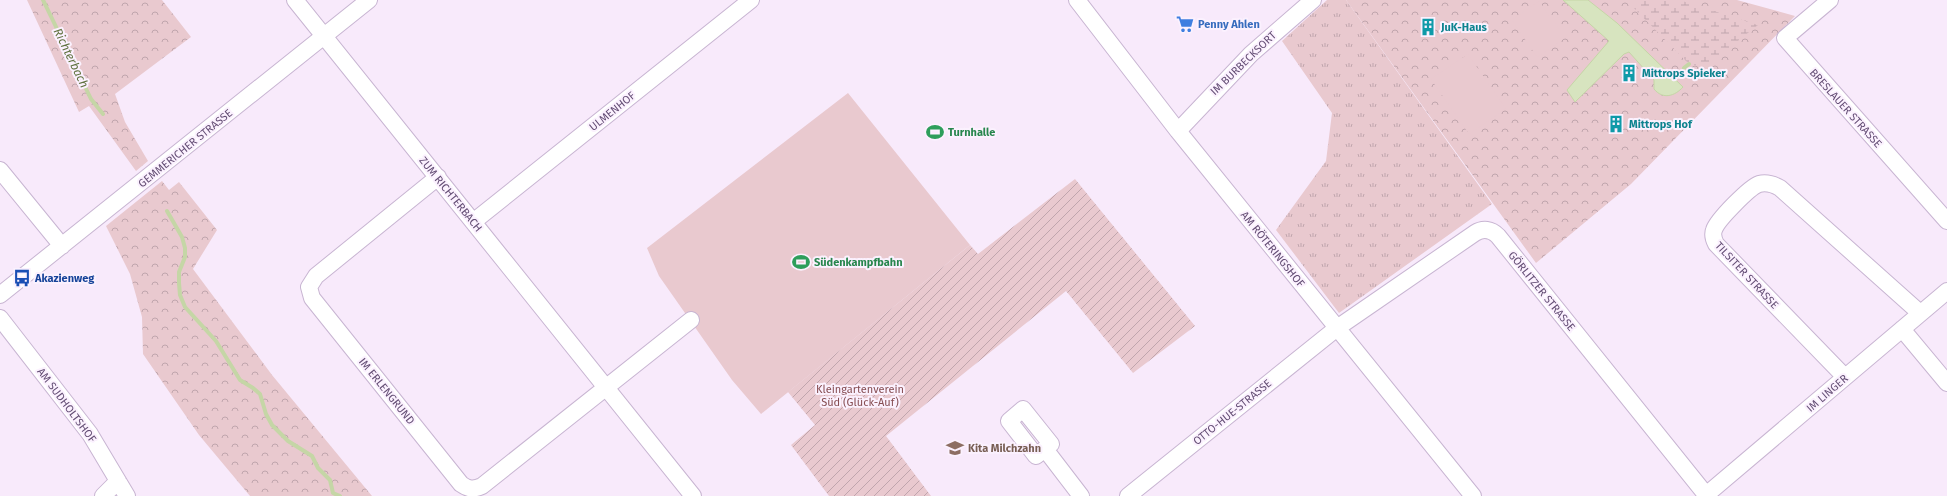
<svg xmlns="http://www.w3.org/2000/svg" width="1947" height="496" font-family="'Fira Sans',sans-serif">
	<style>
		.grass { fill: url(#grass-tufts) }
		.forest { fill: url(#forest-crowns) }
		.wetland { fill: url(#wetland-marsh) }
		.garden { fill: url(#garden-furrows) }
		.pitch { fill: #e9c9cf }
		.water { fill: #d7e4bf; stroke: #c5d6a6 }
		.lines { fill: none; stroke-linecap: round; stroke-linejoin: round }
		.stream { stroke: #c5d6a6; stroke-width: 4 }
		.minor-casing { stroke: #c8b5d2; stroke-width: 18 }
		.minor { stroke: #fff; stroke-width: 16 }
		.labels { text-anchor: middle; stroke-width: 4; stroke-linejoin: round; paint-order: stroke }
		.shop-label { font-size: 11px; font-weight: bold; fill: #366cbe; stroke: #fbf1fe; text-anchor: start }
		.culture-label { font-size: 11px; font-weight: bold; fill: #0d838f; stroke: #fbf1fe; text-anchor: start }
		.street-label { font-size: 11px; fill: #644e75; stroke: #fbf1fe }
		.leisure-label { font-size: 11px; font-weight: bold; fill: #27864d; stroke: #fbf1fe; text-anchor: start }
		.transit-label { font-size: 11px; font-weight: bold; fill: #164399; stroke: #fbf1fe; text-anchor: start }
		.park-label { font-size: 11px; fill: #864d52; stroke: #fbf1fe }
		.education-label { font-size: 11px; font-weight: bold; fill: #785e54; stroke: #fbf1fe; text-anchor: start }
		.water-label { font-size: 12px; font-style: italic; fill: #5f723f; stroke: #fbf1fe }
	</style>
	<defs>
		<pattern id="grass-tufts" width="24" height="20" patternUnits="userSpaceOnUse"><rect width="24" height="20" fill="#e9c9cf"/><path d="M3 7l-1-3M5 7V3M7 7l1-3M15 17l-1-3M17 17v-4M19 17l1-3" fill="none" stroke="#c0a5ad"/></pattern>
		<pattern id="forest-crowns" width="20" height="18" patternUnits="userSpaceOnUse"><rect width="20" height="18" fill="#e9c9cf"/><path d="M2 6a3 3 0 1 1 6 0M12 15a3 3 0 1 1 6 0" fill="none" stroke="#c0a5ad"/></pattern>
		<pattern id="wetland-marsh" width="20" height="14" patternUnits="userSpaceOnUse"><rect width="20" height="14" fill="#e9c9cf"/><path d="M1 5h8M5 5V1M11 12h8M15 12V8" fill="none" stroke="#c0a5ad"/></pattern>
		<pattern id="garden-furrows" width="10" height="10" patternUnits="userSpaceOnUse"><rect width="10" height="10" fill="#e9c9cf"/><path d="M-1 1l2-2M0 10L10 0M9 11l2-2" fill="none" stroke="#c0a5ad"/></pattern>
	</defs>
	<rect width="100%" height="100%" fill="#f8eafb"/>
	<path class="grass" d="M1327,0H1346L1492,204L1339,313L1276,230L1326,161L1332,113L1282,41Z"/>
	<path class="forest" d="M27,0H162L191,37L115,94L125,122L148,161L136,171L89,106L79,112Z
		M1346,0H1737L1795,16L1631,184L1536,263Z
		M162,181L169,190L179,182L217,230L193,269L272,375L372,496H250L199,435L143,354L142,317L130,274L106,226Z"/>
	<path class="wetland" d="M1626,0H1679L1758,25L1705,67L1689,64Z"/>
	<path class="garden" d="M1075,179L1195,326L1133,373L1066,291L886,436L931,496H829L791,445L815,425L788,392L970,245L978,254Z"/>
	<path class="pitch" d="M1539,1L1565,38L1537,57L1512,20Z
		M1468,54L1506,109L1469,134L1431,79Z
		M848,93L970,245L761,414L732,380L659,276L647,248Z"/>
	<path class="water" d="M1563,0H1588L1617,23L1683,87C1675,96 1663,100 1654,89V80L1629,52L1624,54L1575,102L1567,90L1609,41Z"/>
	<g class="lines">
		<path class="stream" d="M43,0L91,99L103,114
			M1684,68L1689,64
			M1674,77L1677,74
			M167,211L182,237L185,248V257L179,272V283L180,295L185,307L216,341L240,380L253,388L260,394L266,414L272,425L288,441L312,456L318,468L330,480L333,493L340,496"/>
		<g class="minor-casing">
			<path id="minor" d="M295,0L693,496
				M1077,0L1178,131L1473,496
				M1830,0L1785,38L1947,221
				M1178,131L1251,54L1313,0
				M0,170L62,246
				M438,177L316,276L309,287L312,298L461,484C468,489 473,490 482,486L691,320
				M473,222L751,0
				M0,295L369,0
				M0,318L90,434L127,496
				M1902,329L1947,383
				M1845,377L1716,244C1714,240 1712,235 1714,230C1717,220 1750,187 1759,184C1767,182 1773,184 1780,188L1920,313
				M1023,409L1051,444L1036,456L1009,421Z
				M1045,449L1081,496
				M1706,495L1947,291
				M103,496L118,481
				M1128,496L1337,328L1475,233C1483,228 1491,229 1498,236L1707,496"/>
		</g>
		<use href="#minor" class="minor"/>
	</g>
	<defs>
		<g id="supermarket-bare" transform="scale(1.38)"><path d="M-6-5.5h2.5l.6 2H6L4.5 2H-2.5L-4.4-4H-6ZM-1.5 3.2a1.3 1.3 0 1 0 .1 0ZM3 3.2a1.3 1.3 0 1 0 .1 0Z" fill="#3f7fe0" stroke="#fbf1fe" stroke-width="2.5" paint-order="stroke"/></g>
		<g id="building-bare" transform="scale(1.38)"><path d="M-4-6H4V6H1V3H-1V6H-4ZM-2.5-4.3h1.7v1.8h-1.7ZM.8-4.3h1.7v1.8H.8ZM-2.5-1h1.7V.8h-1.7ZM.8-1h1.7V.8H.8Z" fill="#0f9aa8" stroke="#fbf1fe" stroke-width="2.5" paint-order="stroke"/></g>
		<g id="stadium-bare" transform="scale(1.38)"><path d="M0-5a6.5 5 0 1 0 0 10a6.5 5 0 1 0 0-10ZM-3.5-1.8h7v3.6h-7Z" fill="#2e9e5b" stroke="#fbf1fe" stroke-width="2.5" paint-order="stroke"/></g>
		<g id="bus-bare" transform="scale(1.38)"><path d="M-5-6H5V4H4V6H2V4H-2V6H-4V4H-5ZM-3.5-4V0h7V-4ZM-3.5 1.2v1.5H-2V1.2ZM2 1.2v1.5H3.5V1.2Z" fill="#1a4fb4" stroke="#fbf1fe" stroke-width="2.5" paint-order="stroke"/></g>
		<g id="school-bare" transform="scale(1.38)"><path d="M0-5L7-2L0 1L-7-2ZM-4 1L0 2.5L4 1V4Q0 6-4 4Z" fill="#8d6e63" stroke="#fbf1fe" stroke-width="2.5" paint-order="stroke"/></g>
	</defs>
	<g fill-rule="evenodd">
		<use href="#supermarket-bare" x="1185" y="24"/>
		<use href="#building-bare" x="1428" y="27"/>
		<use href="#building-bare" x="1629" y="73"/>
		<use href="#building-bare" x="1616" y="124"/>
		<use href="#stadium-bare" x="935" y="132"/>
		<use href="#stadium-bare" x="801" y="262"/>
		<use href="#bus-bare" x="22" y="278"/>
		<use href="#school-bare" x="955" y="448"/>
	</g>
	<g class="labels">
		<g class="shop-label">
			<text x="1198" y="28">Penny Ahlen</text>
		</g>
		<g class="culture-label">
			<text x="1441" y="31">JuK-Haus</text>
			<text x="1642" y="77">Mittrops Spieker</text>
			<text x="1629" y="128">Mittrops Hof</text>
		</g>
		<g class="street-label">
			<text transform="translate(1243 63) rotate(-44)" y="4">IM BURBECKSORT</text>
			<text transform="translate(1846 108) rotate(48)" y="4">BRESLAUER STRASSE</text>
			<text transform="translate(612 111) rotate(-39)" y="4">ULMENHOF</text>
			<text transform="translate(185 148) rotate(-39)" y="4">GEMMERICHER STRASSE</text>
			<text transform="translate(451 194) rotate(51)" y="4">ZUM RICHTERBACH</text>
			<text transform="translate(1273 249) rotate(51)" y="4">AM RÖTERINGSHOF</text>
			<text transform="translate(1747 275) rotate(47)" y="4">TILSITER STRASSE</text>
			<text transform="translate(1542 291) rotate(51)" y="4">GÖRLITZER STRASSE</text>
			<text transform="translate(387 391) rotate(51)" y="4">IM ERLENGRUND</text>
			<text transform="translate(1827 393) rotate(-41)" y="4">IM LINGER</text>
			<text transform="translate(67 405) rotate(53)" y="4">AM SUDHOLTSHOF</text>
			<text transform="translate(1232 412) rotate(-39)" y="4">OTTO-HUE-STRASSE</text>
		</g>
		<g class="leisure-label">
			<text x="948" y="136">Turnhalle</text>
			<text x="814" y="266">Südenkampfbahn</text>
		</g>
		<g class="transit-label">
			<text x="35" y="282">Akazienweg</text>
		</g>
		<g class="park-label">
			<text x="860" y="393">Kleingartenverein<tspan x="860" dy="13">Süd (Glück-Auf)</tspan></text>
		</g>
		<g class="education-label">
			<text x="968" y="452">Kita Milchzahn</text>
		</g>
		<g class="water-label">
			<text transform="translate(71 58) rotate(64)" y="4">Richterbach</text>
		</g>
	</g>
</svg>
